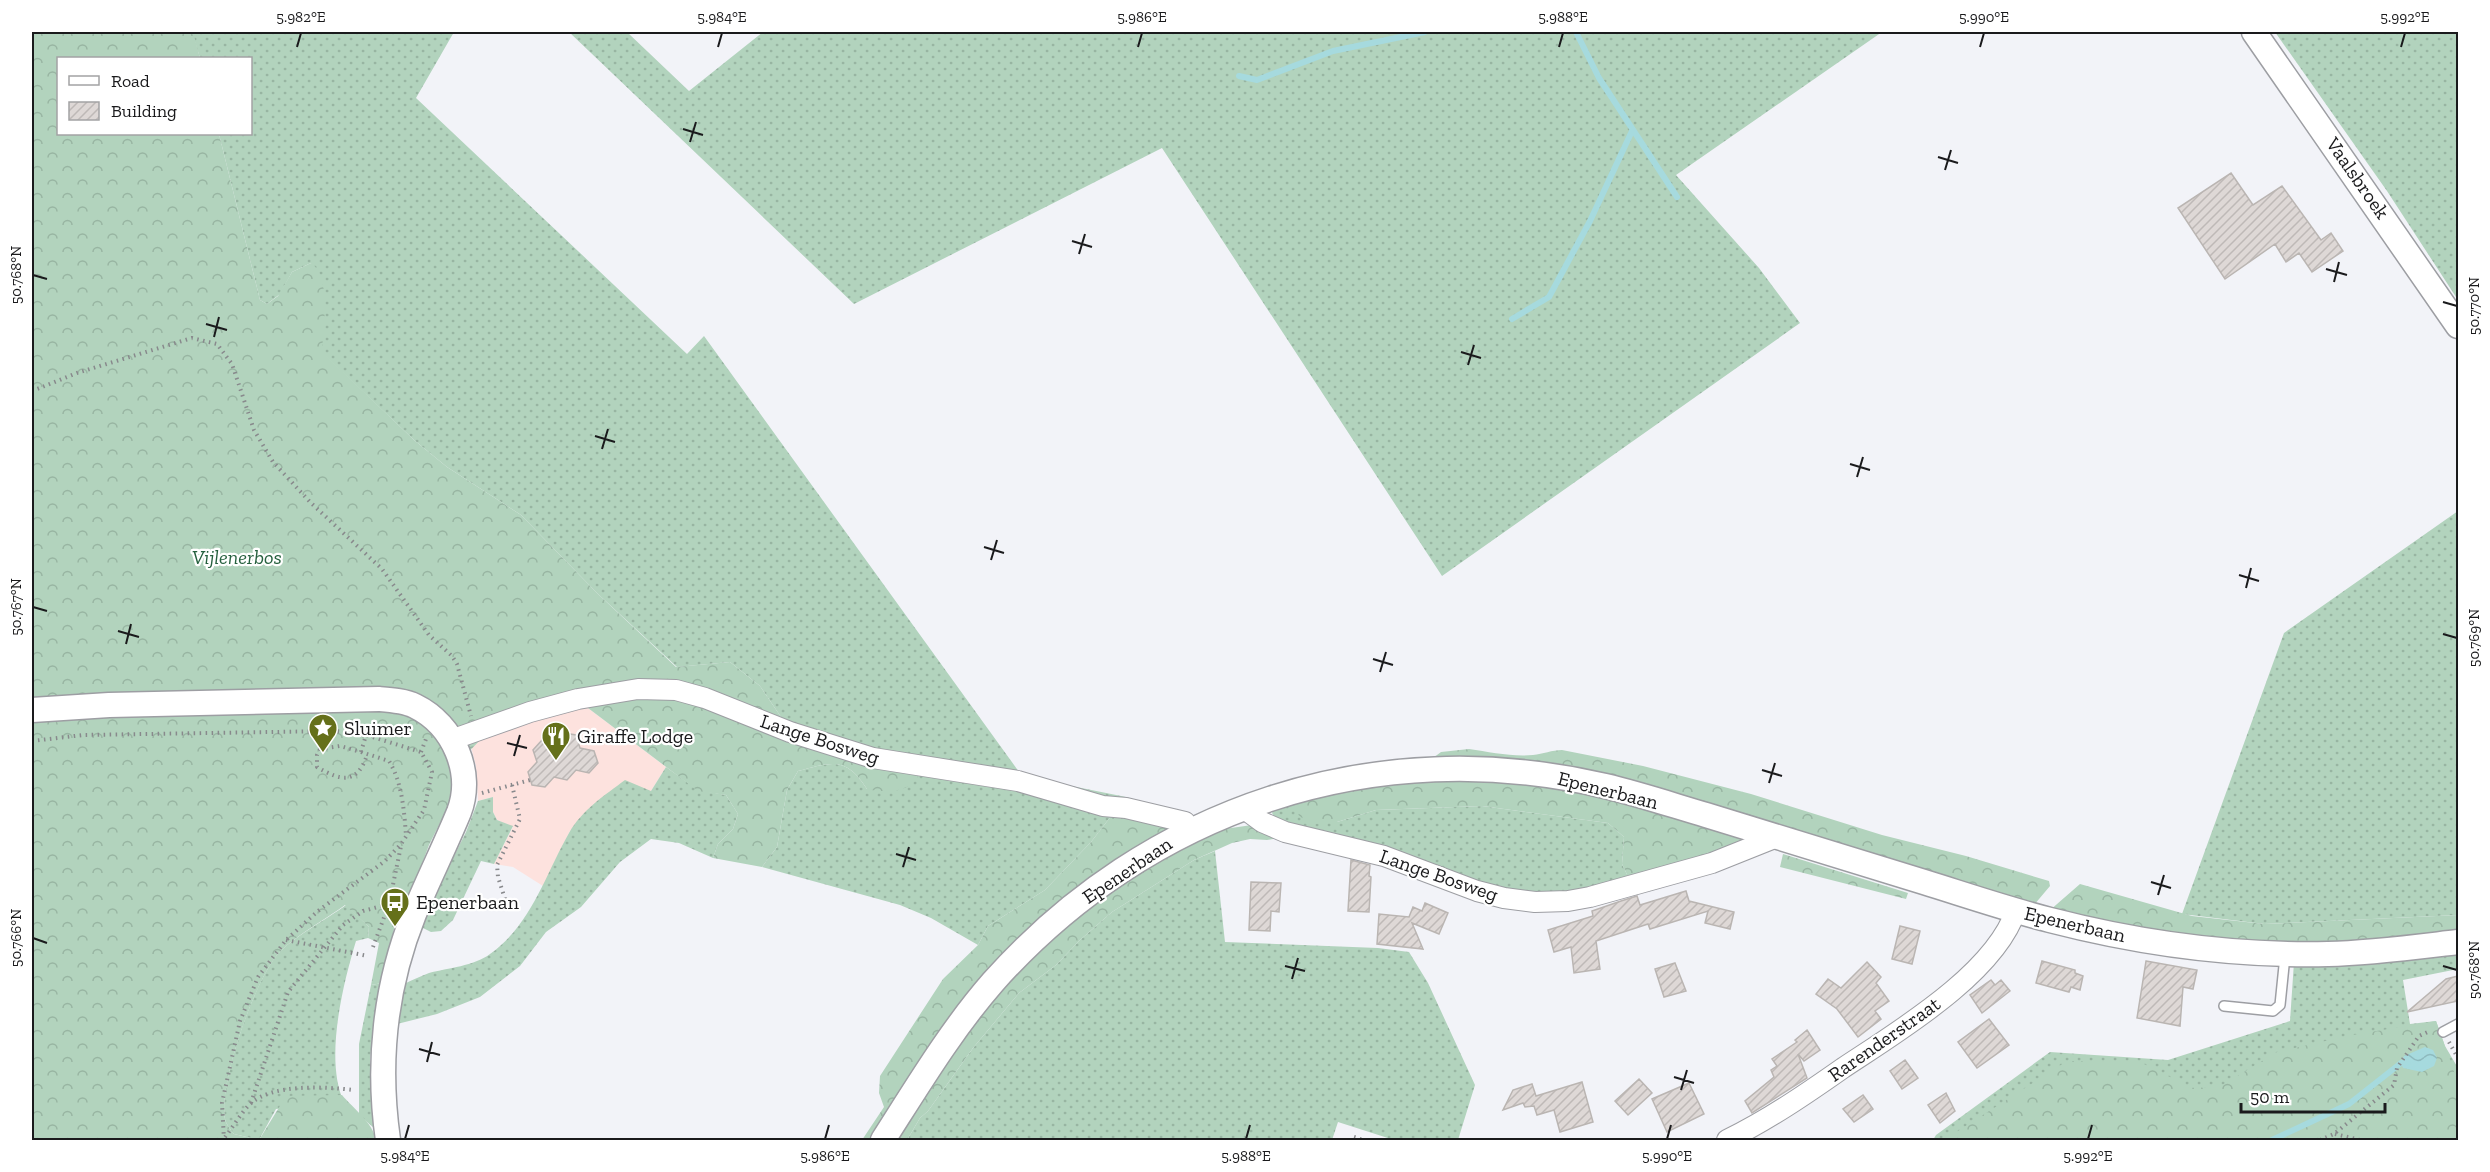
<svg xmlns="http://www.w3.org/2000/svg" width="2490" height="1172" font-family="'Zilla Slab',serif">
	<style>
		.commercial { fill: #fde2de }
		.grass { fill: url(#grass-dots) }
		.forest { fill: url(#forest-crowns) }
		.water { fill: url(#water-waves) }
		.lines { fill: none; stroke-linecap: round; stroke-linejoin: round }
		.stream { stroke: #a6dade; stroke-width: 6 }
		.building { fill: url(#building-hatch); stroke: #bab5b2; stroke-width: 1.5 }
		.service-casing { stroke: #9d9ea3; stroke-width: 12 }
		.minor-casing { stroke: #9d9ea3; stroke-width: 22 }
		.tertiary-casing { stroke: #9d9ea3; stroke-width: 27 }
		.path { stroke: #88898c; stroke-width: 4; stroke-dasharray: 1.5 4.5; stroke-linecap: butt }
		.service { stroke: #fff; stroke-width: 9 }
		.minor { stroke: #fff; stroke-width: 20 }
		.tertiary { stroke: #fff; stroke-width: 24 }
		.ticks { fill: none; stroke: #1a1a1c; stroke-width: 2 }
		.labels { text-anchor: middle; stroke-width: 4.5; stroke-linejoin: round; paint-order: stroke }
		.street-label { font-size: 20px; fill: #1a1a1c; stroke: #fff }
		.park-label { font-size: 20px; font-style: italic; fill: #25603e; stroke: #fff }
		.poi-label { font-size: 20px; fill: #1a1a1c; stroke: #fff; text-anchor: start }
		.neatline { fill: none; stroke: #1a1a1c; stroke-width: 2 }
		.ticks-label { font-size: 15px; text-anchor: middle; fill: #1a1a1c }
	</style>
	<defs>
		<pattern id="grass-dots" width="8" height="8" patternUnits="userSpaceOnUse" patternTransform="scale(1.5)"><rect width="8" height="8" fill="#b2d3bd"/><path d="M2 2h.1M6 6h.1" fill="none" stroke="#98b5a2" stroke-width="1.8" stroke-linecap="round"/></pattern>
		<pattern id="forest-crowns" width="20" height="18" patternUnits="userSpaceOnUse" patternTransform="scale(1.5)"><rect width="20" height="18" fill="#b2d3bd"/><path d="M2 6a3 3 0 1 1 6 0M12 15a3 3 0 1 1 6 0" fill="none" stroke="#98b5a2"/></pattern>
		<pattern id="water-waves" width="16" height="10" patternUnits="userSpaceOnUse" patternTransform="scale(1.5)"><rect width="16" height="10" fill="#a6dade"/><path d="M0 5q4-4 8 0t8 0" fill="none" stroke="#8ebabe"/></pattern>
		<pattern id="building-hatch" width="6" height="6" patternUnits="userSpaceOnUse" patternTransform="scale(1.5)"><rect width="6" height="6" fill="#ded8d6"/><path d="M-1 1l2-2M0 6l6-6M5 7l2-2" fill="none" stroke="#beb9b7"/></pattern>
	</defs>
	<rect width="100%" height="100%" fill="#f2f3f8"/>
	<path class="commercial" d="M584,705L666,767L651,791L570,831L543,886L513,867L494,864L513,827L497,820L493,812V797L478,801L476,766L471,747L486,734Z"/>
	<path class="grass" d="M192,32H454L416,98L687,354L704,336L1022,776L1126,797L1091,842L1045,890L988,926L978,945L931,918L900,905L762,867L777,847L787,790L798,771C832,762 846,756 867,789L905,759L805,731L781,717L760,686L730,662L677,667L598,594L521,515L447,467L414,440L321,352L311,263L292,272L280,294L267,304L260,300L219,134H250V58H200Z
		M569,32H627L689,91L763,32H1882L1676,175L1759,268L1800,323L1442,576L1162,148L854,304Z
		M2275,32H2458V300L2387,191Z
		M2458,511V915L2264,924L2182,914L2284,633Z
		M666,767L698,790L726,795L738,814L733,829L718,844L713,858L679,843L651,839L620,862L581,907L546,932L520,966L480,997L437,1014L397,1024L404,984C412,980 421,976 429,973C448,968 474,966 490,954C532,924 545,875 569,833C582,810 605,795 625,780L651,791Z
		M493,797V812L497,820L513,826L494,864L481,861L453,920L441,931L431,932L419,926L466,832L478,801Z
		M1295,803L1337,822L1376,810L1482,806L1608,823L1624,837L1622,864L1630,881L1594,891L1516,895L1279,823L1272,813L1275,808Z
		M1215,851L1225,942L1378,948L1409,952L1428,983L1475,1085L1458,1140H1394L1338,1122L1332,1140H907L920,1118L928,1111L973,1048L1019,993L1056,965L1080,940L1112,912L1194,860Z
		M346,905L369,927L368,938L356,941C343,984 324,1060 344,1102L276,1109L259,1140L234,1134C231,1130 226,1124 225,1119C218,1085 255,979 278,954C293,937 327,919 346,905Z
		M2458,947V969L2403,980L2410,1024L2436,1021L2445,1046L2458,1068V1140L2319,1083L2002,1140H1933L1936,1135L2050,1052L2168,1060L2290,1021L2294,962Z
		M382,983L373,1028L370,1060L374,1128L359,1115V1044L371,985Z"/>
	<path class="forest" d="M32,32H193L200,58H58V134H219L260,300L267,304L278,296L292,272L311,263C332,277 323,329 322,352L414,440L447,467L521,515L598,594L676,667L730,662L760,686L781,717L805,731L839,744L925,760C923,766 921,773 917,778C907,794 883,792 867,789C846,756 832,762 798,771L787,790L777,847L762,867L713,858L718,844L733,829L738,814L726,795L698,791L584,705L486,734L454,767V795L429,845L411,894L396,920L382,983L371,985L379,943L368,938L369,927L345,905C326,919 293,937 278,954C255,980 218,1085 225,1119C226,1124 231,1130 234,1134L259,1140L286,1096L342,1095C354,1109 373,1123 376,1140H32Z
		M1469,749C1490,752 1512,757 1533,755C1543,754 1552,750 1562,750L1643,766L1751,794L1882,835L1966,856L2049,881L2050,886L2034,905L1763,839L1630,881L1622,864L1624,837L1608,823L1482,806L1376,810L1337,822L1313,824L1299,816L1295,803L1429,761L1441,752Z
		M1126,797L1198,818L1224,829L1252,825L1285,837L1267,840L1250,839L1232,843L1194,860L1112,912L1080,940L1056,965L1019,993L973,1048L928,1111L920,1118L907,1140H862L884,1107L879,1093L880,1076L943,979L978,945L988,926L1045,890L1091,842Z
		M1783,854L1908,893L1906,899L1780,867Z
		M2080,884L2192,916L2264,924L2458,915V935L2340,948L2179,938L2049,911Z
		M2436,1021L2458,1083V1140H1944L2067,1061L2142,1063L2192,1088L2219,1087L2277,1052L2347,1036Z"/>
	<path class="water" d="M2425,1047L2433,1050L2437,1058L2434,1066L2422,1072L2403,1068L2401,1063L2404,1056Z"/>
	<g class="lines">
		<path class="stream" d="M1576,32L1599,78L1677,197
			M1239,76L1257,80L1333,51L1425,32
			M1512,319L1549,297L1590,221L1632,131
			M2272,1140L2349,1104L2401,1063L2408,1062"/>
	</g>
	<path class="building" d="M2231,173L2253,205L2282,186L2321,240L2331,233L2343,251L2312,272L2299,253L2286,262L2275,244L2225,279L2178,208Z
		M564,733L576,735L580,748L594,751L598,763L589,773L576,770L567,780L554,777L545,787L532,785L528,772L537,762L533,750L542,740L555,743Z
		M1351,860L1370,865L1369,876L1371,877L1369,912L1348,911Z
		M1251,882L1281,883L1279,912L1271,911L1270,931L1249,930Z
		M1686,891L1689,901L1734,912L1730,929L1705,923L1708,911L1650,929L1648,924L1596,941L1600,969L1574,973L1571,947L1554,952L1548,930L1593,916L1592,911L1621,901L1637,896L1640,905Z
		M1425,903L1448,913L1439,934L1412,923L1423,949L1377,944L1379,914L1409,917L1413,907L1422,911Z
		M1900,926L1920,931L1912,964L1892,959Z
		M2042,961L2075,970V973L2083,976L2080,990L2071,987L2069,992L2036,983Z
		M2146,961L2197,970L2193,989L2183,987L2180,1026L2137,1018Z
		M1867,962L1881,977L1876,983L1889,1001L1875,1011L1881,1019L1858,1037L1837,1009L1816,994L1828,979L1841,988Z
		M1675,963L1686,991L1664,997L1655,969Z
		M2458,976V1001L2407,1012L2446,979Z
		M1991,980L1995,985L2001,980L2010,991L1982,1013L1970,995Z
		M1989,1019L2009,1045L1977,1068L1958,1042Z
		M1807,1030L1820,1050L1804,1061L1798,1054L1807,1078L1752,1113L1745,1101L1774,1077L1771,1070L1777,1066L1772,1059L1797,1042L1795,1040Z
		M1905,1060L1918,1078L1902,1089L1890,1071Z
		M1639,1079L1652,1093L1628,1115L1615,1101Z
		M1582,1082L1593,1122L1560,1132L1554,1110L1537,1115L1534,1106L1525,1107L1523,1103L1503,1110L1513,1090L1532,1084L1536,1096Z
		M1689,1083L1704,1114L1667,1132L1652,1099Z
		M1946,1093L1955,1111L1940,1123L1928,1105Z
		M1863,1095L1873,1109L1854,1122L1843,1109Z"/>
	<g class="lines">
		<g class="service-casing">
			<path id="service" d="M2224,1006L2273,1011L2280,1005L2285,956
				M2443,1032L2458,1024"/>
		</g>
		<g class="minor-casing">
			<path id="minor" d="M451,740L530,712L578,699L638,689L676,690L705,698L790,732L873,758L1018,781L1103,806L1126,808L1185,822L1190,831
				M1243,808L1262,822L1285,832L1384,856L1477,891L1504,898L1535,902L1568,901L1590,897L1712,863L1777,837
				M1727,1140C1768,1120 1806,1094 1843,1068C1897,1032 1995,974 2016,910"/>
		</g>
		<g class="tertiary-casing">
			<path id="tertiary" d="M2254,32L2458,326
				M32,710L109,705L379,699C391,700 405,701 415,706C454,725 474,773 459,812C445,846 428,880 414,914C385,986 377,1064 388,1140
				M883,1140C917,1087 951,1030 993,982C1148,808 1376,732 1605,786C1639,794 1672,805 1706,815C1778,837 1851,859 1924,882C1966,895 2007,909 2050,920C2139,943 2235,956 2328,954C2371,953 2415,947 2458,942"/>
		</g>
		<path class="path" d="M32,391L77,373L192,338L217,344L232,364L254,430L273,462L311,503L382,569L429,635L452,656L457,664L471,716
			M319,731L320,749L340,746L361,752L366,735
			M32,741L83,735L335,731L366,735L421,752L432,772L424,810L401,844L385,861L318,911L286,940L258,977L240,1021L222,1103L224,1140
			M320,749L317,755V767C341,781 357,785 367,755
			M361,752L389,761C402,782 404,810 406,835
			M421,752L426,739
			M482,793L530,780
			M505,899L498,877L497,865L520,819L512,785
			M286,940L368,956
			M373,947L389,904L401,846
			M2449,1042L2458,1058
			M251,1103L288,992L343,925L363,911L389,904
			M2335,1134L2360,1140
			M225,1137C233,1127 241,1113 250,1104C273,1083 326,1087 354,1090
			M1354,1137L1363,1140
			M2320,1140L2334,1134L2394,1085L2397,1068L2419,1036L2430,1031"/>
		<use href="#service" class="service"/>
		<use href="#minor" class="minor"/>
		<use href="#tertiary" class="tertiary"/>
	</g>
	<path class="ticks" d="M297,47L301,33M718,47L722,33M1138,47L1142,33M1559,47L1563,33M1980,47L1984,33M2401,47L2405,33M683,129L703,135M690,142L696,122M1938,157L1958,163M1945,170L1951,150M1072,241L1092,247M1079,254L1085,234M2326,269L2347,275M33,275L47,279M2334,282L2339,262M2443,302L2457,306M206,324L227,330M214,337L219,317M1461,352L1481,358M1468,365L1474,345M595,436L615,442M602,449L608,429M1850,464L1870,470M1857,477L1863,457M984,547L1004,553M991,560L997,540M2239,575L2259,581M2246,588L2251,568M33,607L47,611M118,631L139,637M2443,634L2457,638M126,644L131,624M1373,659L1393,665M1380,672L1386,652M507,743L527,748M514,756L520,735M1762,770L1782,776M1769,783L1775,763M896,854L916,860M903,867L909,847M2151,882L2171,888M2158,895L2164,875M33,938L47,943M1285,966L1305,971M2443,966L2457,970M1292,979L1298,958M419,1049L440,1055M427,1062L432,1042M1674,1077L1694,1083M1681,1090L1687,1070M405,1139L409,1125M825,1139L829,1125M1246,1139L1250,1125M1667,1139L1671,1125M2088,1139L2092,1125"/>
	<defs>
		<g id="sight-pin" transform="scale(1.5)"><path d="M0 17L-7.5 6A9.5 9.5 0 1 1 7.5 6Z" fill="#65701a" stroke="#fff"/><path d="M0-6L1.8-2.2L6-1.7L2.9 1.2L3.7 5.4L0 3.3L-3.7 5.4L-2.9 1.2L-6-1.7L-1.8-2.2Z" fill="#fff"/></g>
		<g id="restaurant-pin" transform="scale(1.5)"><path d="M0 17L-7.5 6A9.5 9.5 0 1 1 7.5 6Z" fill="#65701a" stroke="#fff"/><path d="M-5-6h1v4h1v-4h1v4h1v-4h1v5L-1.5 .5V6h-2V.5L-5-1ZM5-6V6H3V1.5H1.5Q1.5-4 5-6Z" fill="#fff"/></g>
		<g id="bus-pin" transform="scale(1.5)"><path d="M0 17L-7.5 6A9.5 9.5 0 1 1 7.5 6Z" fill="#65701a" stroke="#fff"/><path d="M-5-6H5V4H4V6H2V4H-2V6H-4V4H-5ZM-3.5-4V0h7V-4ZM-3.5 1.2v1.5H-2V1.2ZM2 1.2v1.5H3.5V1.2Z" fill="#fff"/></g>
	</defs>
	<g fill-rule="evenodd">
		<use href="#sight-pin" x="323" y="728"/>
		<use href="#restaurant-pin" x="556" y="736"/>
		<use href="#bus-pin" x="395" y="902"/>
	</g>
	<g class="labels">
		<g class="street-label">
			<text transform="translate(2358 178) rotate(55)" y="7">Vaalsbroek</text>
			<text transform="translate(820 739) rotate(18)" y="7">Lange Bosweg</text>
			<text transform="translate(1608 790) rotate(14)" y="7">Epenerbaan</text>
			<text transform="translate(1127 870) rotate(-34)" y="7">Epenerbaan</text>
			<text transform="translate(1439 875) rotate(19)" y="7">Lange Bosweg</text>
			<text transform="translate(2075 924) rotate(13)" y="7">Epenerbaan</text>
			<text transform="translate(1884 1039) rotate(-35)" y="7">Rarenderstraat</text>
		</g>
		<g class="park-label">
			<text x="237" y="564">Vijlenerbos</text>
		</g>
		<g class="poi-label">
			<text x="344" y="735">Sluimer</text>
			<text x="577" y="743">Giraffe Lodge</text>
			<text x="416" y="909">Epenerbaan</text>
		</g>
	</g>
	<rect width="2490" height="1172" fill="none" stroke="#ffffff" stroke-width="66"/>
	<rect x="57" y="57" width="195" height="78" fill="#ffffff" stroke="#a3a3a4" stroke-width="1.5"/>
	<rect x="69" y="76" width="30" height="9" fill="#ffffff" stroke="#a3a3a4" stroke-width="1.5"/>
	<text x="111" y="87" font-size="18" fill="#1a1a1c">Road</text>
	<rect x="69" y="102" width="30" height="18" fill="url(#building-hatch)" stroke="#a3a3a4" stroke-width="1.5"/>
	<text x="111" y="117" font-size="18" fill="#1a1a1c">Building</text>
	<path d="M2241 1103v9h144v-9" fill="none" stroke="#1a1a1c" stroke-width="3"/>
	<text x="2250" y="1103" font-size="18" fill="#1a1a1c" stroke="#ffffff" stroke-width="4.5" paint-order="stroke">50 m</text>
	<rect x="33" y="33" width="2424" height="1106" class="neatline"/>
	<g class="ticks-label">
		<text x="301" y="22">5.982°E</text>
		<text x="722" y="22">5.984°E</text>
		<text x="1142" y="22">5.986°E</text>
		<text x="1563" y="22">5.988°E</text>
		<text x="1984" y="22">5.990°E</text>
		<text x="2405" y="22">5.992°E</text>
		<text transform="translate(16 275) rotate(-90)" y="5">50.768°N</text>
		<text transform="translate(2474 306) rotate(-90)" y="5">50.770°N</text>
		<text transform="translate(16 607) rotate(-90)" y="5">50.767°N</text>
		<text transform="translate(2474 638) rotate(-90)" y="5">50.769°N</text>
		<text transform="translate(16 938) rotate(-90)" y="5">50.766°N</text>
		<text transform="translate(2474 970) rotate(-90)" y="5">50.768°N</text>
		<text x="405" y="1161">5.984°E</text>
		<text x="825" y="1161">5.986°E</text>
		<text x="1246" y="1161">5.988°E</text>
		<text x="1667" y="1161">5.990°E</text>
		<text x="2088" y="1161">5.992°E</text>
	</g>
</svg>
